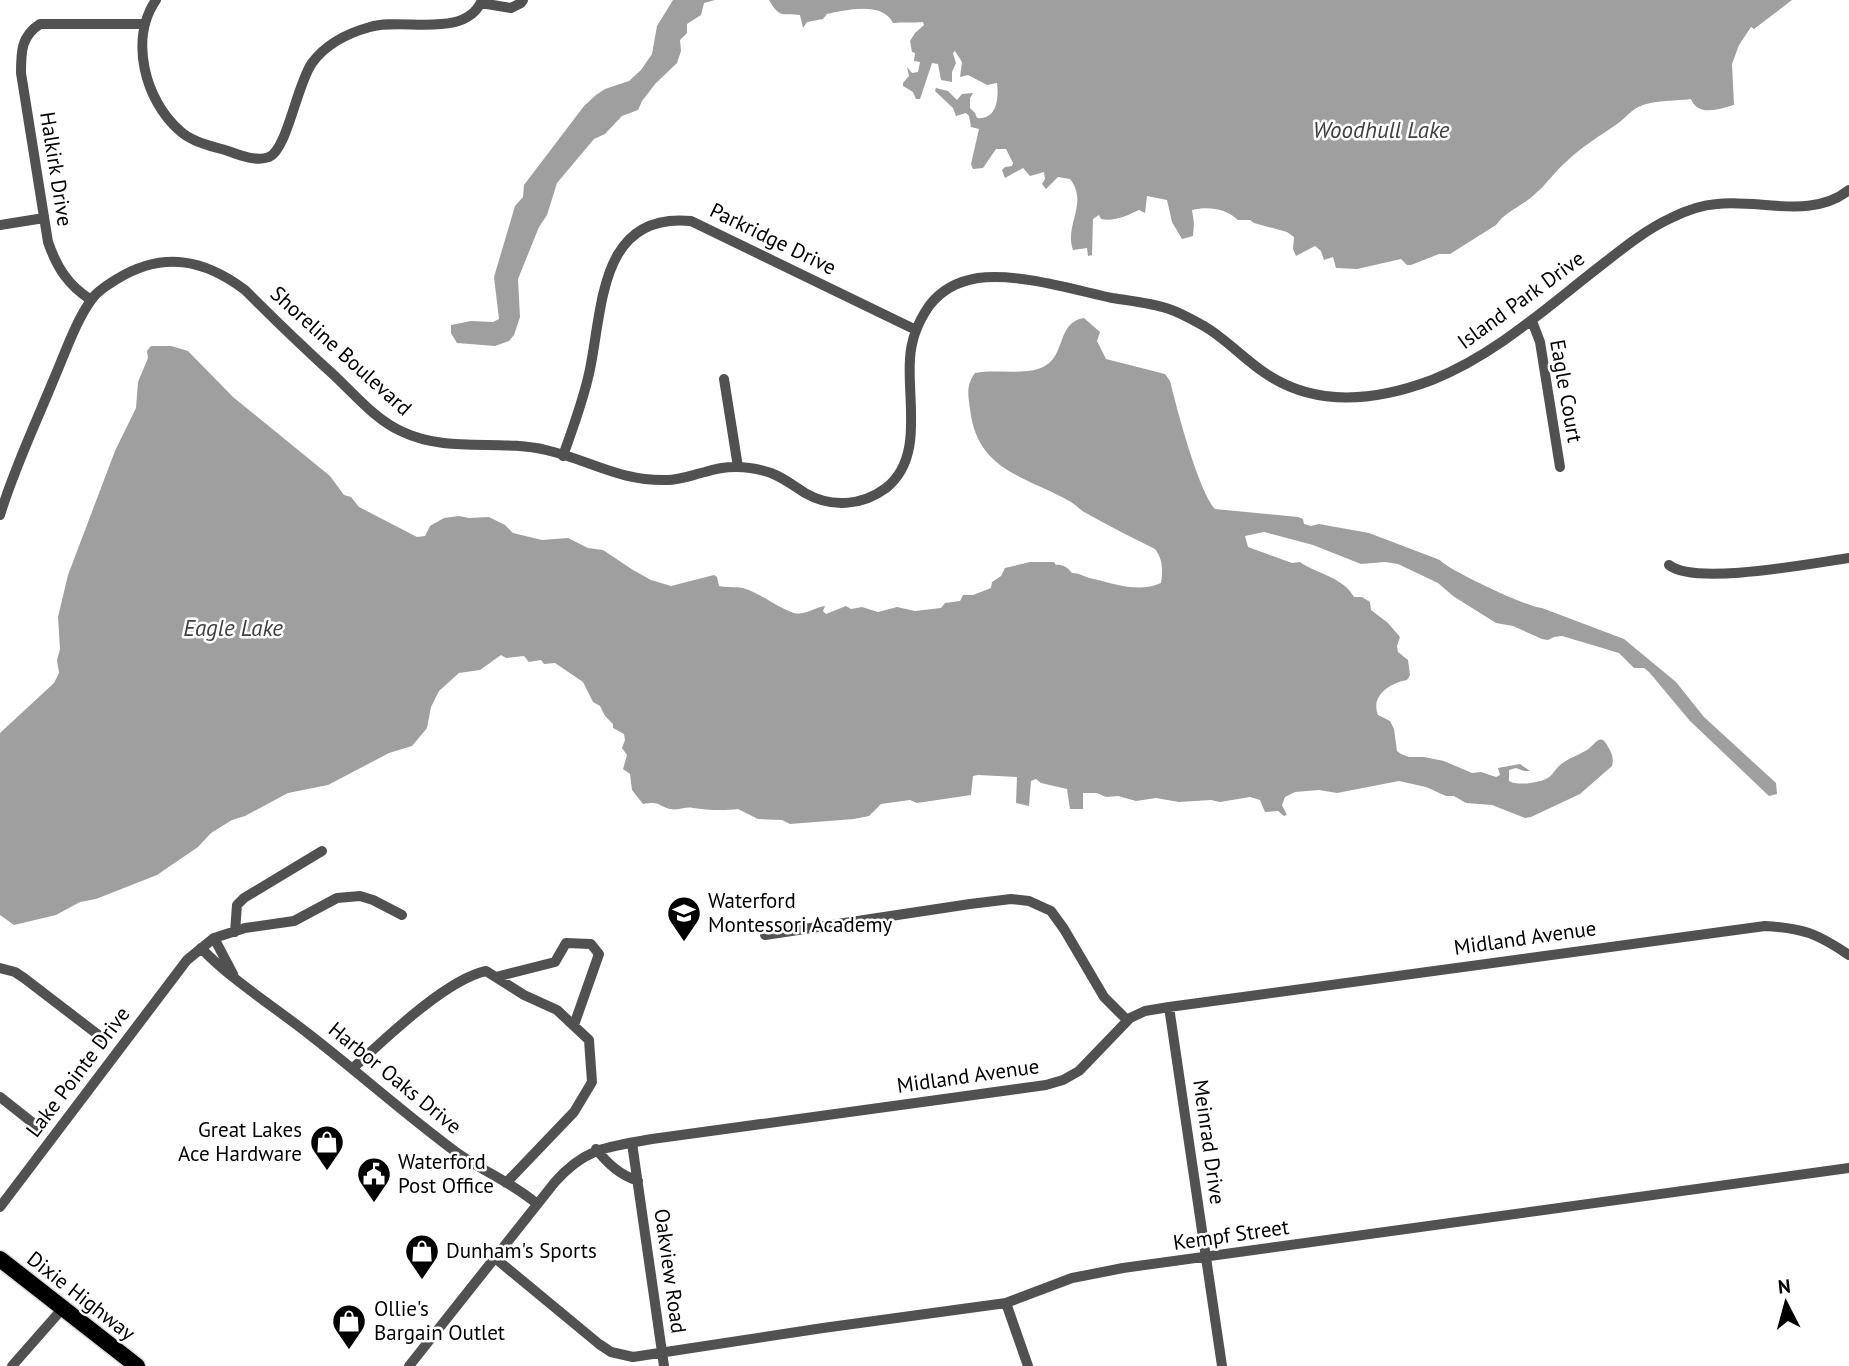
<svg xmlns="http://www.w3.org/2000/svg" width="1849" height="1366" font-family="'PT Sans',sans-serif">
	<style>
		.water { fill: #9f9f9f }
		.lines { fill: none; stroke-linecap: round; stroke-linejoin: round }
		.primary-casing { stroke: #dbdbdb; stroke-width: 19 }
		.minor { stroke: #515151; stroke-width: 10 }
		.primary { stroke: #000; stroke-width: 16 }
		.labels { text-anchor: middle; stroke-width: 5; stroke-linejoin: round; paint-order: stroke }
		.street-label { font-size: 21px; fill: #000; stroke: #fff }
		.poi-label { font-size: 21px; fill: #000; stroke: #fff; text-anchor: start }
		.water-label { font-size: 23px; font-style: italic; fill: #404040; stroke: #fff }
	</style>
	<rect width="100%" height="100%" fill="#fff"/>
	<path class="water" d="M673,0H715L704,3L701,15L687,24V33L680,40L681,51L677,63L656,83L642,101L638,110L622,116L605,134L594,139L557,183L547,215L539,227L518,279L520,317L514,335L509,341L495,346L457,343L451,333V325L471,321L493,322L499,319L494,277L515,206L523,197L524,185L584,106L596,95L605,89L629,81L641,70L652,54L657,26Z
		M769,0H1792L1754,29L1751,27L1739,45L1732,64L1734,105C1719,109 1698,117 1691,99C1676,101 1657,100 1643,105C1631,109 1626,118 1617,124C1600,136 1581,147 1566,162C1555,171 1547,184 1536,193C1523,206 1506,211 1496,225L1450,254H1439L1411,265H1407L1401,259L1357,269L1336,268L1333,257L1324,260L1321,251L1315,246L1296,256L1293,249L1294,237L1287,232L1254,223L1250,220H1238C1226,208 1207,206 1192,210L1194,223L1193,236L1182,239L1172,222L1167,200L1147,196L1145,213L1139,210C1128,215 1115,222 1101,219L1099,215L1093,219L1092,255L1088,256L1087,248L1073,250C1064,225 1089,203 1070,179L1058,177L1046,189L1042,184L1045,179L1044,172L1030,176L1023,168L1005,178L1002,170L1005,167L1012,166L1013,163L1006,149H996L983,168L973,169L971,164L979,129L971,127L969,116L966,113L956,116L953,108L935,91L936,88L948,91L957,100L962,94L973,93L970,98V108L975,113L977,118C997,120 999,98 997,83L987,85L968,75L960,77L962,62L955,51L953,53L956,63L952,72V82L941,80L938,64L932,63L920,99H916L913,92L903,86V83L909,76L907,67L912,73L918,72L920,62L914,61L915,53L912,52L910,41L915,33L924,25L923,22C913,23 904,22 893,23C883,1 845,10 827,14L823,19L807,22L803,28L800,15C782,13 780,19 769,0Z
		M1084,318L1100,332L1097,341L1106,359L1165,374L1170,381C1177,409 1198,490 1215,509L1298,517L1303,519L1304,524L1311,526L1319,524L1369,533L1440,560C1443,567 1526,607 1542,608L1624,639L1676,682L1704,717L1776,783L1777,794L1769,796L1690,721L1649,672L1644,668H1634L1619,653L1562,636L1554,637L1548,640L1542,639L1513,626L1496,623L1453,596L1438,583L1398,564L1385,562L1361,564L1313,545L1264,532L1245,536L1248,547L1292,563L1300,562C1317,574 1343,577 1354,597H1362L1370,602L1371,610L1388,623L1400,637L1397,646L1398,652L1408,660L1410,675L1407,680C1391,683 1370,695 1378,715L1390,721L1394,729L1397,751L1401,754L1409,757H1424L1444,761L1472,773L1481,772L1496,777L1500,775L1498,768L1520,764L1530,771H1524L1516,768L1509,770V781C1517,786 1537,783 1546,779C1552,776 1554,771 1558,767C1566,759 1577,756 1587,750C1594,746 1600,732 1607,745C1612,753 1614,758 1612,766L1580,794L1531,817L1525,818L1492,805L1466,803L1454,796H1446L1426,787L1399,781L1337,793L1319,790L1295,792L1285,797L1282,805L1287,815L1284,816L1278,811L1265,812L1260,800L1250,797L1220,802L1211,800L1179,802L1156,798L1136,801L1118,796L1106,797L1097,793H1083V809H1070L1067,789L1041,783L1036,779L1031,781L1029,806L1016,803L1017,777L978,775L973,776L971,795L917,803L910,800L881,804L869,816L854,819L790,824L782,820L758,819L738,809C723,811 706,810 693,808C686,806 678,811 670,809C656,805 661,801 643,804L632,790L630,774L623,769L627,755L622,748L625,740L624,734L613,728V724L605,716L600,706L593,702L583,682L555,663L544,664L541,660L529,662L524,656L506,658L501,655L480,670L459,673L439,691L431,707L427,728L412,746L389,753L328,785L288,793L245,816L232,820L211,833L198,847L157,875L96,899L80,902L56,915L14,925L0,915V733L54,683L59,673L57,660L60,649L58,617L68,575L115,451L136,408L138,382L148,358L147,351L151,346H171L188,351L233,397L330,476L344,495L351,497L359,507L417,537L425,536L430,526L444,518L459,516L469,518L489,517L505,525L513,533L542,540L568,538L588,548L603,550L633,570L651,580L671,586L714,575L717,577L719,586C728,588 738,586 746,589C763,595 778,608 794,613C804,616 816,607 825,606L823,611L826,614L846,606L851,609L862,607L878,612L897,607L915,611L941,608L945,603L960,601L963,595H973L991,588L992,582L1001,576L1005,568L1030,562H1054L1056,565C1063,564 1068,568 1072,573C1081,573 1086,578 1094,579C1115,584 1139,593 1161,583C1163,571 1163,559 1155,549C1131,537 1107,525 1084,512C1079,509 1076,505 1071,502C1025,476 977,471 970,409C968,395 966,385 975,373C996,369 1027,376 1045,366C1066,354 1057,322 1084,318Z"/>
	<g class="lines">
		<g class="primary-casing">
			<path id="primary" d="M0,1259L137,1366"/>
		</g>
		<path class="minor" d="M156,0C129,39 145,100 179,130C191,142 212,146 228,151C239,155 257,162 269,157C287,150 297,84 312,63C326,44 348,33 370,27C402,17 466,40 482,0
			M481,3L511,8L521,3L523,0
			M0,225L44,218
			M91,300C68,285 57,268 48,242L21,73C21,52 21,36 40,24H144
			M1532,321L1540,342L1560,467
			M724,379L738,467
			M563,456C573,427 584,399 590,369C603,306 600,212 691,221L916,330
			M0,515C14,469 35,425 53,381C64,356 76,320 92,299C97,291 109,284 117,279C163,251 204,259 245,290C275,320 305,349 336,377C356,396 377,421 403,432C447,453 500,439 546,450C590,460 618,481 667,480C680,480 692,475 705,472C726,465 750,466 771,473C784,478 794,486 805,493C831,508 862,506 886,488C924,458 907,401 910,359C911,339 918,322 929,306C941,290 959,281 978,278C1019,273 1071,289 1112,298C1131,301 1151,303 1169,309C1181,313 1193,320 1204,326C1226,339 1244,359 1265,373C1316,408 1376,401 1432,380C1495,355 1546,308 1599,267C1622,249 1645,230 1671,218C1685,211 1702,205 1717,204C1760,199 1812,220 1849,190
			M1669,565C1695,586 1813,563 1849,558
			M235,932L237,905L244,898L322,851
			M765,935L970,904L1011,899L1029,901L1051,911L1064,929L1104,997L1127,1020
			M214,938L233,974
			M201,948C230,979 276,1008 310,1035C359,1073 406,1115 456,1152C482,1171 513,1183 537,1204
			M0,968L15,972L24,978L101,1037
			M496,977L555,962L566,943L591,944L599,954L574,1025
			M1169,1007L1222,1366
			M352,1069C384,1040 445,980 486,971L524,995L557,1010L589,1040L592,1082L574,1112L506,1183
			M0,1097L38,1127
			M632,1143L664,1366
			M596,1149C608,1164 620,1175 638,1181
			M0,1207L187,960L214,938L245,928L294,921L337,898L360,896L373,900L402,915
			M495,1258L599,1344L611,1352L633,1357L823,1328L1006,1303L1072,1278L1123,1268L1849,1168
			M1006,1303L1028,1366
			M12,1366L63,1308
			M409,1366L555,1182C586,1147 608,1147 652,1139L1046,1085L1063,1080L1079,1071L1130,1018L1145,1011L1169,1007L1765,926C1804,928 1818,934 1849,955"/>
		<use href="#primary" class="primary"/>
	</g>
	<defs>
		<g id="school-pin" transform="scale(1.75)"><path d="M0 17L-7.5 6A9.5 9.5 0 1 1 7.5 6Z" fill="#000" stroke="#fff"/><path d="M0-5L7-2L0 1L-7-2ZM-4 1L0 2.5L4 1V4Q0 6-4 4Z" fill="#fff"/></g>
		<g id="shop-pin" transform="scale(1.75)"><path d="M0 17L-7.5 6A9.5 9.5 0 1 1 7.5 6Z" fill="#000" stroke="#fff"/><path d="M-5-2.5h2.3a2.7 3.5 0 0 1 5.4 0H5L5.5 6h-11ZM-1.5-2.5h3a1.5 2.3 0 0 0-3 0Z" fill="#fff"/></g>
		<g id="civic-pin" transform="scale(1.75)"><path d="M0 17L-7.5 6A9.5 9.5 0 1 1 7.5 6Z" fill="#000" stroke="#fff"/><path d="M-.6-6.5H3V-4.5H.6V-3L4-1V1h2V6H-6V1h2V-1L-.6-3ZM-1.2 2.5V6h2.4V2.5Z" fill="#fff"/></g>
	</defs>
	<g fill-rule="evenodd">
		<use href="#school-pin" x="684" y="913"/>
		<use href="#shop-pin" x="327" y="1142"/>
		<use href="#civic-pin" x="374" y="1174"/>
		<use href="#shop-pin" x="422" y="1251"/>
		<use href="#shop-pin" x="349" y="1321"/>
	</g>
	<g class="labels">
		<g class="street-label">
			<text transform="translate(56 169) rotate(81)" y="7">Halkirk Drive</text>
			<text transform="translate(773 239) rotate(26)" y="7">Parkridge Drive</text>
			<text transform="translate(1521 300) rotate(-36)" y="7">Island Park Drive</text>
			<text transform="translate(341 351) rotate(42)" y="7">Shoreline Boulevard</text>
			<text transform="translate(1566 391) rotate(80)" y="7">Eagle Court</text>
			<text transform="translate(1525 938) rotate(-8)" y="7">Midland Avenue</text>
			<text transform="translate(78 1072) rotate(-53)" y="7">Lake Pointe Drive</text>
			<text transform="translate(968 1076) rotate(-8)" y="7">Midland Avenue</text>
			<text transform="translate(395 1078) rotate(39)" y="7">Harbor Oaks Drive</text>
			<text transform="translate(1209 1142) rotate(82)" y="7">Meinrad Drive</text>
			<text transform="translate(1231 1235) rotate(-8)" y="7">Kempf Street</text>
			<text transform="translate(670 1271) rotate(82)" y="7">Oakview Road</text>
			<text transform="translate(81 1296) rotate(38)" y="7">Dixie Highway</text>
		</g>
		<g class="poi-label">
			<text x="708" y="908">Waterford<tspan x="708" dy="24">Montessori Academy</tspan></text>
			<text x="302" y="1137" text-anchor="end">Great Lakes<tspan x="302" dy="24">Ace Hardware</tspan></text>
			<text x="398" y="1169">Waterford<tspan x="398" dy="24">Post Office</tspan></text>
			<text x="446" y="1258">Dunham's Sports</text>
			<text x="374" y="1316">Ollie's<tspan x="374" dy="24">Bargain Outlet</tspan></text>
		</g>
		<g class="water-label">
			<text x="1381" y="138">Woodhull Lake</text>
			<text x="233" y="636">Eagle Lake</text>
		</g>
	</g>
	<g transform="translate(1786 1303) rotate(354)" stroke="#ffffff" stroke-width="5" paint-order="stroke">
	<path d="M0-5L12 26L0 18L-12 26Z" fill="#000000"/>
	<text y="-10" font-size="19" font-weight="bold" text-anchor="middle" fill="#000000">N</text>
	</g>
</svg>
